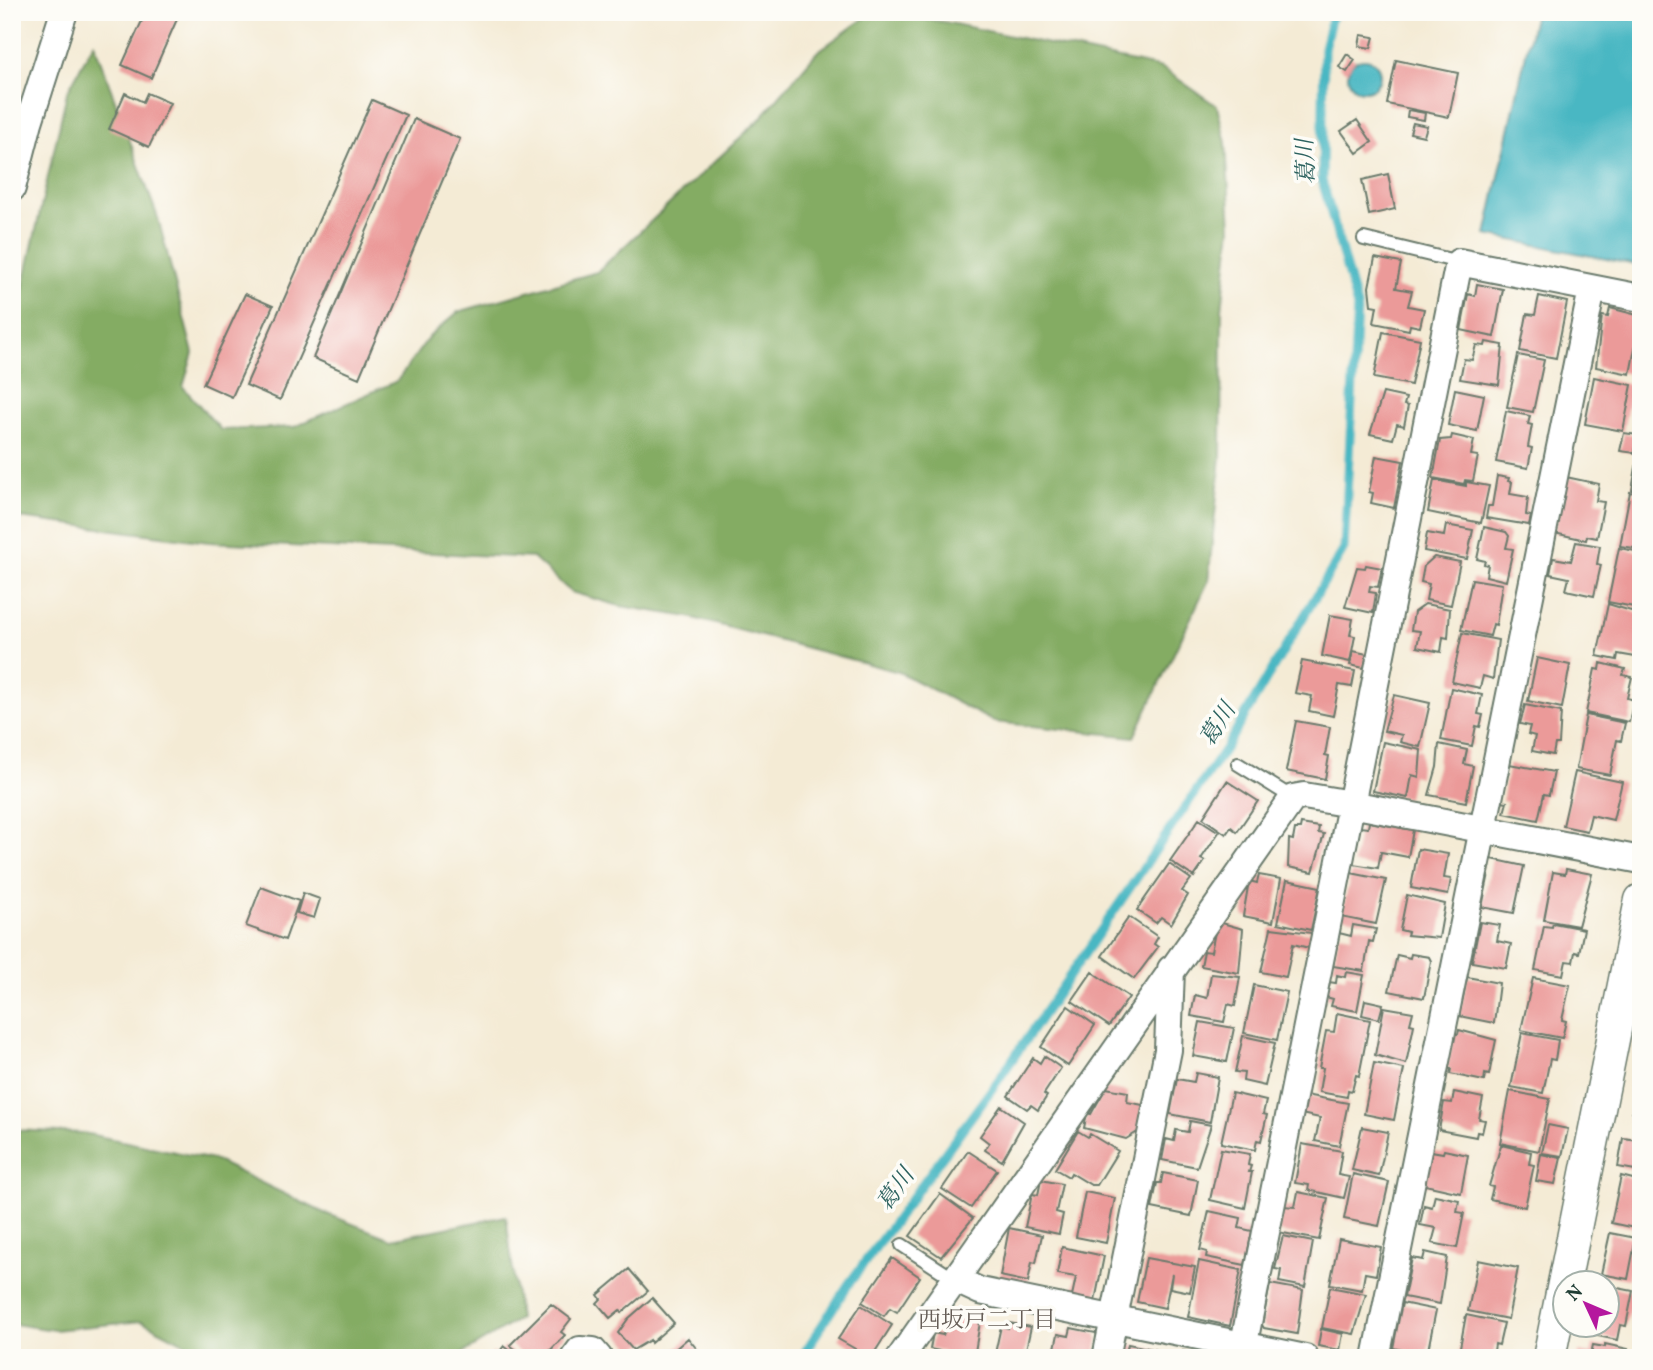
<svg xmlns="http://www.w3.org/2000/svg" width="1653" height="1370" font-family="Vollkorn,'Noto Serif JP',serif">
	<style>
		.forest { fill: #84ac63; stroke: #52744c; stroke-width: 2 }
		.water { fill: #4ab7c3; stroke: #347a7c; stroke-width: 2 }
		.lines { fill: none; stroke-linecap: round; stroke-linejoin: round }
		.stream { stroke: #4ab7c3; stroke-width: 9 }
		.building { fill: #eb9a99 }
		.service-casing { stroke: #6a7a6c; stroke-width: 16 }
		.minor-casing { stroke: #6a7a6c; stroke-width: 30 }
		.tertiary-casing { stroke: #6a7a6c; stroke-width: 35 }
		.service { stroke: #fff; stroke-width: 12 }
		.minor { stroke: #fff; stroke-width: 26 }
		.tertiary { stroke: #fff; stroke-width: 32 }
		.labels { text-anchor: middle; stroke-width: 7; stroke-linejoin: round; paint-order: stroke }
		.water-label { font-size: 23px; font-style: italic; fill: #2c625f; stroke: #fdfcf7 }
		.neighbourhood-label { font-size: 23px; fill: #665e57; stroke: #fdfcf7 }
	</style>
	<rect width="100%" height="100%" fill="#fdfcf7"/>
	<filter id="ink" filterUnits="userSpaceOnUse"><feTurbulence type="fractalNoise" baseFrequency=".0143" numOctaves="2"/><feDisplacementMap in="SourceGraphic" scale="14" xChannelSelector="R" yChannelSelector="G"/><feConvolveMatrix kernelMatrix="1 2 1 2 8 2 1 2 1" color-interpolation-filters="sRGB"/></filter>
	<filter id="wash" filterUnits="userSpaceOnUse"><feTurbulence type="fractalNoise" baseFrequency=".00686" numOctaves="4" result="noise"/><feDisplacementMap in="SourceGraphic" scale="28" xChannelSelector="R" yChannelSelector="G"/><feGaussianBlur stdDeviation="1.57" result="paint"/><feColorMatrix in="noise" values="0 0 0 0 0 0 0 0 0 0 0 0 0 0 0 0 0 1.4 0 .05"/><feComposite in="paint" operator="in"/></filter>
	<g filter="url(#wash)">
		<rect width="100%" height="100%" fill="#f4ebd5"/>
		<path class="forest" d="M873,12L945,22L1162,68L1217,106L1226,143L1231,228L1222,310L1221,457L1208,582L1134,737L994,722L899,672L689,617L620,606L571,592L533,558L209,542L12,517V336L67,92L94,43L158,218L193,353L183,387L221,430L294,427L397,381L429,337L458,312L597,272L760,119L817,52Z
			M12,1130L83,1133L214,1160L322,1212L391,1239L506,1216L519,1319L455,1358H213L142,1321L54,1330L12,1324Z"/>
		<path class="water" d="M1535,12H1641V266L1486,235Z
			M1348 75a16 16 0 1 1 32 0a16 16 0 1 1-32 0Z"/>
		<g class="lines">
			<path class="stream" d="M801,1358L848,1285L997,1082L1225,749L1344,549L1357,307L1322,180L1324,48L1333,12"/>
		</g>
		<g id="blocks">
			<path class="building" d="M146,12H167L178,17L151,78L122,65Z
				M1361,35L1374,37L1371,48L1359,46Z
				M1347,54L1355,60L1347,72L1339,67Z
				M1396,60L1458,73L1449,117L1387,104Z
				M125,93L143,102L147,93L170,103L149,147L109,129Z
				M372,100L406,115L280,400L246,385Z
				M1408,110L1425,113L1424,120L1407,117Z
				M414,119L460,139L359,378L313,358Z
				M1357,120L1372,142L1357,153L1341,131Z
				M1413,123L1427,126L1424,136L1410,133Z
				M1388,174L1395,209L1369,215L1362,180Z
				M1375,258L1401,263L1396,288L1412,291L1408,306L1424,309L1420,327L1410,325L1409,330L1374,323L1377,306L1371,305L1369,287Z
				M1477,284L1503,289L1494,337L1461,330L1468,294L1475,296Z
				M245,294L273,306L232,397L203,384Z
				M1539,296L1567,302L1556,358L1520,351L1527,314L1535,315Z
				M1610,308L1641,316V339L1637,338L1630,374L1596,367L1602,316L1608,317Z
				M1383,332L1420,339L1411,385L1374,378Z
				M1486,342L1503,345L1499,385L1460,379L1464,359L1472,360L1476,345L1485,346Z
				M1518,355L1544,360L1533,412L1507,407Z
				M1594,377L1632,385L1623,431L1585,424Z
				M1455,389L1484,395L1477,431L1448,425Z
				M1383,393L1406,398L1404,405L1408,406L1404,426L1397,424L1393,439L1370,434Z
				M1506,411L1530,416L1528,424L1532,425L1528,447L1532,448L1528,468L1496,462Z
				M1624,433L1638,435L1635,453L1620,451Z
				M1452,435L1474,440L1471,455L1478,456L1473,481L1465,480L1464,484L1433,478L1440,440L1451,439Z
				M1639,450H1641V492L1632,490Z
				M1376,456L1403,461L1394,508L1371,503L1373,493L1369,492Z
				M1497,476L1509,478L1508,481L1512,482L1510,494L1528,497L1526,515L1531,516L1529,525L1486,518L1488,506H1492Z
				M1566,477L1599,484L1596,501L1604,502L1597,538L1587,536L1586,540L1554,533Z
				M1434,480L1466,486V482L1489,486L1481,523L1428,512Z
				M1630,492L1641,494V549L1620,546Z
				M1446,525L1473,530L1467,559L1424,551L1427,533L1444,536Z
				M1484,527L1506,532L1509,536L1506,548L1513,549L1506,581L1486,576L1488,565L1484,564L1485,561L1477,559Z
				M1576,542L1600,546L1597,564L1601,565L1594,596L1566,590L1569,578L1550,574L1553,558L1571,561Z
				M1619,548L1641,552L1639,608L1608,602Z
				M1434,557L1460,562L1451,605L1426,600L1429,584L1421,582L1424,566Z
				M1366,565L1382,568L1378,587L1370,586L1369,592L1376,593L1373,613L1345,607L1357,567L1365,568Z
				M1472,579L1502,584L1496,625L1493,624L1490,636L1461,630Z
				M1425,604L1450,609L1448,638L1443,637L1441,652L1417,647L1420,631L1411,630L1414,612Z
				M1608,604L1641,614V658L1618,654L1617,660L1597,656Z
				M1330,615L1353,619L1350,635L1355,636L1350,662L1322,656Z
				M1462,633L1498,640L1493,679L1483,676L1480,688L1452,682Z
				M1353,651L1367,654L1364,668L1350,665Z
				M1537,658L1570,665L1562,708L1528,701Z
				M1302,661L1355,671L1352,687L1339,685L1333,716L1309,711L1312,696L1295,693Z
				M1601,663L1625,669L1623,675L1632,677L1627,698L1634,700L1629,722L1586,713L1595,669L1600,670Z
				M1451,688L1482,695L1478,714L1483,715L1480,727L1476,726L1472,746L1441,740Z
				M1394,695L1430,703L1420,747L1400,742L1402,735L1384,731Z
				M1525,705L1561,712L1559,744H1555L1553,755L1532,751L1535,736L1528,734L1530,726L1520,724Z
				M1586,715L1625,723L1621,741L1617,740L1610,775L1576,769Z
				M1296,721L1330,727L1325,755L1329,756L1325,779L1286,771Z
				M1383,742L1421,750L1419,777L1412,775L1408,798L1373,791Z
				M1439,744L1467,750L1464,764L1473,766L1466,802L1429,795L1437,767Z
				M1509,764L1554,772L1549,795L1544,794L1538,820L1504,813L1507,802L1502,801Z
				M1575,772L1622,782L1613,820L1591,815L1587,831L1563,826Z
				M1227,781L1258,801L1237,832L1231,827L1226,834L1203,818Z
				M1199,819L1219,832L1201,859L1205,861L1194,877L1170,861Z
				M1369,822L1413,830L1408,857L1381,852L1378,868L1353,864L1360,827L1368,828Z
				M1301,824L1319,827L1318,833L1324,834L1313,872L1288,867L1289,839L1293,840L1295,829H1300Z
				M1418,849L1448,854L1444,878L1451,879L1448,895L1411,888Z
				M1492,859L1524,866L1514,913L1482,907Z
				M1169,864L1191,879L1182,891L1188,895L1171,924L1161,917L1156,923L1137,910Z
				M1566,869L1592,874L1578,926L1544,920L1553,872L1565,874Z
				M1351,873L1386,880L1376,924L1341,917Z
				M1259,875L1281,879L1273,922L1243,916L1249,881L1257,883Z
				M1287,880L1320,887L1311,930L1278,923Z
				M261,887L299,901L285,940L246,926Z
				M303,893L320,899L314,918L297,913Z
				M1407,895L1445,904L1439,938L1407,935L1408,932L1400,930Z
				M1129,917L1158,937L1154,944L1158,947L1134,979L1102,956Z
				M1480,922L1500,925L1497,941L1511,944L1506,968L1472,962Z
				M1222,923L1243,929L1239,973L1201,966L1204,951L1211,952L1215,932Z
				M1553,923L1584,929L1579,953L1575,952L1573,962L1566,961L1563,975L1535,970L1544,926L1552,927Z
				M1353,925L1376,929L1373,942L1369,941L1364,971L1333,966L1339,933L1351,936Z
				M1271,928L1312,933L1309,948L1293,944L1286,977L1261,972Z
				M1411,954L1429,957L1431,961L1424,998L1389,991L1397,955L1410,958Z
				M1092,972L1129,997L1109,1026L1072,1001Z
				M1346,972L1364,975L1357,1011L1331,1006L1333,999L1326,997L1329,982L1336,983L1337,975L1345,977Z
				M1211,974L1240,977L1235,1006L1228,1004L1224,1022L1191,1016L1195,995L1207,998Z
				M1467,977L1499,983L1494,1023L1459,1016Z
				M1533,978L1570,985L1562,1020L1566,1021L1562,1038L1521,1030Z
				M1254,985L1287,992L1277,1040L1244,1033Z
				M1365,1000L1383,1004L1379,1019L1362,1015Z
				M1068,1006L1095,1025L1068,1066L1041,1047Z
				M1384,1007L1413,1012L1410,1024L1414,1025L1406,1064L1375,1055Z
				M1337,1013L1370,1020L1359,1076L1356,1075L1352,1091L1348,1090L1347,1097L1319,1092L1323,1068H1319L1326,1031L1334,1032Z
				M1200,1022L1234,1028L1227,1062L1193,1056Z
				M1459,1030L1496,1040L1489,1075L1485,1074L1484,1081L1450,1074L1451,1069L1447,1068L1454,1034H1458Z
				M1522,1033L1558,1040L1555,1060L1550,1059L1543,1093L1511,1087Z
				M1243,1036L1275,1043L1265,1086L1243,1081L1244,1073L1235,1072Z
				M1044,1056L1061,1068L1044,1094L1047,1096L1038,1110L1031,1105L1027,1109L1008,1096L1033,1058L1040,1063Z
				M1374,1063L1404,1069L1394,1120L1364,1114Z
				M1196,1073L1218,1077L1210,1122L1170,1114L1177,1079L1194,1082Z
				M1640,1076H1641V1113L1632,1112Z
				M1106,1088L1128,1092L1127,1102L1143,1105L1139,1131L1126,1139L1084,1128L1087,1113L1091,1114Z
				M1510,1091L1550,1099L1539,1151L1500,1143Z
				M1454,1092L1483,1098L1479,1119L1485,1120L1482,1133L1477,1132L1476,1137L1439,1130L1444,1102L1452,1103Z
				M1232,1093L1266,1101L1263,1114L1267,1115L1261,1141L1257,1140L1255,1150L1221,1143Z
				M1305,1095L1348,1103L1339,1146L1315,1141L1320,1118L1301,1114Z
				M1001,1106L1024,1122L1002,1161L985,1150L989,1143L980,1136Z
				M1190,1121L1211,1125L1197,1167L1162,1160L1166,1139L1174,1141L1176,1130L1188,1132Z
				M1548,1125L1568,1129L1562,1156L1542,1153Z
				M1362,1127L1388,1132L1379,1176L1352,1170Z
				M1640,1128L1641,1171L1618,1167L1623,1138L1637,1140Z
				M1078,1131L1088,1137L1090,1134L1118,1151L1097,1185H1091L1071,1173L1069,1177L1055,1169Z
				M1302,1144L1342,1151L1338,1175L1349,1177L1344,1198L1308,1190L1309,1185L1295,1183Z
				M1501,1145L1531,1152L1529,1164L1534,1165L1525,1207L1490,1199L1493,1187L1489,1186Z
				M1221,1149L1250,1154L1248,1165L1251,1166L1249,1172H1252L1245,1208L1210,1200Z
				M1444,1150L1468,1155L1461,1193L1425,1185L1431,1151L1443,1153Z
				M968,1151L997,1170L971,1208L942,1189Z
				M1541,1154L1561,1158L1555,1184L1536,1181Z
				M1163,1173L1198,1180L1191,1216L1152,1208L1157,1183H1161Z
				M1353,1174L1389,1182L1379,1226L1344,1219Z
				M1621,1176L1641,1181L1639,1229L1611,1223Z
				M1041,1180L1062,1184L1056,1212L1063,1214L1059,1234L1025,1227L1032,1194L1038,1195Z
				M1085,1192L1115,1198L1106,1243L1076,1237Z
				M1298,1192L1328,1198L1319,1240L1278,1232L1283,1206L1295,1207Z
				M940,1194L973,1218L941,1257L910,1236Z
				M1435,1195L1459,1200L1457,1212L1464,1213L1457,1248L1432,1243L1436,1228L1420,1225L1424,1205L1432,1207Z
				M1209,1211L1241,1218L1239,1228L1252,1231L1245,1265L1206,1257L1207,1252L1200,1250Z
				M1009,1228L1042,1235L1036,1263L1032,1262L1028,1282L1000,1276Z
				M1610,1233L1636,1238L1628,1279L1601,1274Z
				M1283,1236L1313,1242L1305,1287L1279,1282L1281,1270L1275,1269Z
				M1339,1239L1381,1247L1376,1275L1365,1273L1362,1290L1330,1284Z
				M1062,1247L1104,1256L1095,1301L1072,1296L1076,1277L1057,1274Z
				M1425,1252L1447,1257L1440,1304L1404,1297L1412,1258L1423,1260Z
				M892,1258L920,1277L897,1312L890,1308L884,1316L862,1302Z
				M1146,1258L1195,1267L1190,1292L1170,1288L1172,1274L1165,1308L1137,1302Z
				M1478,1260L1518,1268L1508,1319L1468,1311Z
				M1199,1261L1241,1270L1230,1326L1188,1317Z
				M629,1269L648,1291L622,1313L620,1310L610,1318L597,1303L601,1299L598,1295Z
				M1270,1284L1303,1290L1297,1334L1264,1328L1262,1325Z
				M1608,1286L1633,1291L1626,1326L1620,1325L1617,1340L1593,1335L1595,1324H1608Z
				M1330,1287L1366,1294L1354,1334L1322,1328Z
				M652,1298L674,1323L651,1343L650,1340L633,1350L618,1333L628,1319Z
				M1402,1303L1436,1310L1427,1355L1393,1348Z
				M551,1304L571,1319L561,1332L565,1335L543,1358H526L510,1345Z
				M861,1305L892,1325L871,1358L838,1339Z
				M951,1311L981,1316L974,1358L943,1354L944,1352L930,1349L933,1333L943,1335Z
				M1466,1315L1504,1323L1499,1345L1495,1344L1493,1358H1458Z
				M1009,1323L1031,1327L1024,1358H994L1001,1326L1008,1328Z
				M1071,1328L1096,1333L1098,1339L1095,1358H1053L1058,1334L1069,1336Z
				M1321,1329L1343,1334L1340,1350L1318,1346Z
				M688,1338L704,1358H665Z
				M1128,1344L1158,1350L1157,1358H1125Z
				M1605,1344L1628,1349L1626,1358H1578L1579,1352L1591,1354L1593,1345L1605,1347Z
				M504,1346L520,1358H489L493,1352L497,1355Z
				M1183,1351L1213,1356V1358H1181Z
				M922,1352L944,1357V1358H921Z"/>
		</g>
	</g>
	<g filter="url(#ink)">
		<use href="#blocks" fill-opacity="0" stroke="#6a7a6c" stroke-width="2"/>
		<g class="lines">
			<g class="service-casing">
				<path id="service" d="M1364,239L1459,262
					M1238,764L1293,798
					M902,1245L954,1279"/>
			</g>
			<g class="minor-casing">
				<path id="minor" d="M12,188L29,122L64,12
					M954,1279L980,1291L1305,1358
					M574,1358L580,1350L593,1351L599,1358
					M900,1358L1293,798L1304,796L1351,804L1641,860
					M1106,1358L1168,1050L1171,969
					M1241,1358L1459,262L1641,298
					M1376,1358L1592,289"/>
			</g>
			<g class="tertiary-casing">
				<path id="tertiary" d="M1549,1358L1641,900"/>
			</g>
			<use href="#service" class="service"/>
			<use href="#minor" class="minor"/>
			<use href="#tertiary" class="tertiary"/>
		</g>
	</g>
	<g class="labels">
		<g class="water-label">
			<text transform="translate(1305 162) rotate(-93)" y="8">葛川</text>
			<text transform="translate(1217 724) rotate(-58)" y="8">葛川</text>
			<text transform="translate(895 1189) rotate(-55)" y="8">葛川</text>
		</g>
		<g class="neighbourhood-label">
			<text x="987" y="1327">西坂戸二丁目</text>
		</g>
	</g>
	<rect width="1653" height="1370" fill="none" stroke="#fdfcf7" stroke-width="42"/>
	<g transform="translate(1586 1304) rotate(314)"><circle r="33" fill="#fdfcf7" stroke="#a4b0a9" stroke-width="2"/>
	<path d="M0-5L12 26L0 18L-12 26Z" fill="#b5179e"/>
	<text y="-10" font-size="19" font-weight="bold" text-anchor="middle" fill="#1f3d34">N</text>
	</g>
</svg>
